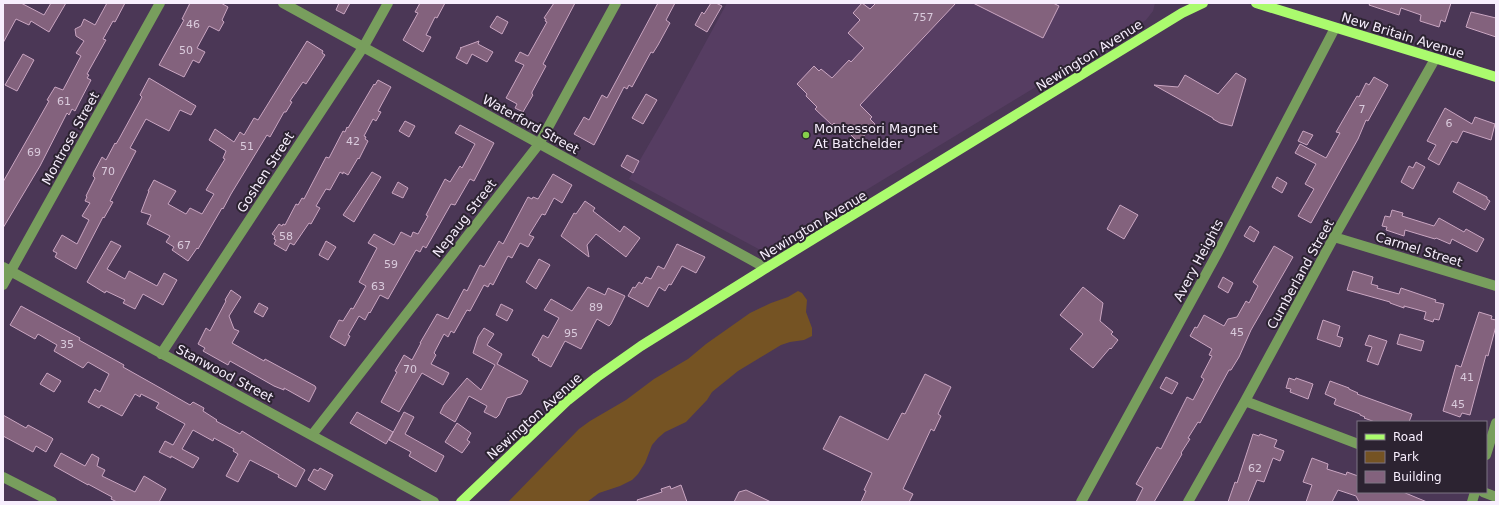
<svg xmlns="http://www.w3.org/2000/svg" width="1499" height="505" font-family="'DejaVu Sans',sans-serif">
	<style>
		.built { fill: #563d62 }
		.green { fill: #755323 }
		.building { fill: #83627d; stroke: #caa6c2 }
		.lines { fill: none; stroke-linecap: round; stroke-linejoin: round }
		.minor { stroke: #789e5d; stroke-width: 10 }
		.major { stroke: #abfb6e; stroke-width: 10 }
		.poi-dot { fill: #86cf4b; stroke: #2c2331; stroke-width: 1.5 }
		.labels { text-anchor: middle; stroke-width: 4; stroke-linejoin: round; paint-order: stroke }
		.number-label { font-size: 11px; fill: #dacbdd }
		.street-label { font-size: 13px; fill: #f7eefd; stroke: #2c2331 }
		.poi-label { font-size: 13px; fill: #f7eefd; stroke: #2c2331; text-anchor: start }
	</style>
	<rect width="100%" height="100%" fill="#4b3756"/>
	<path class="built" d="M727,3H1155L1153,11L1146,20L764,252L629,179L670,108Z"/>
	<path class="green" d="M798,291L802,293L807,300L806,312L812,328V336L804,340L790,342L781,345L738,371L712,392L707,400L686,422L665,432L658,438L652,445L645,463L638,474L632,480L620,486L599,493L587,502H508L579,429L590,421L626,400L654,379L688,359L706,344L750,313L771,303L788,297Z"/>
	<path class="building" d="M3,3H21L44,15L51,3H66L49,32L31,21L29,25L16,19L3,43Z
		M107,3H125L115,22L113,21L103,39L106,40L87,74L89,75L87,78L91,80L80,101L75,111L72,109L69,115L67,113L40,166L3,228V182L49,101L47,100L55,87L63,90L81,56L76,53L84,41L76,36L75,29L81,26L84,19L95,25Z
		M190,3H221L228,7L222,20L224,22L219,31L209,26L197,48L205,52L199,63L193,60L184,77L159,65L184,20L182,19Z
		M339,3H350L344,14L336,10Z
		M420,3H445L437,18L435,17L426,35L431,37L423,52L403,40L418,13L415,12Z
		M554,3H575L543,64L546,66L532,92V94L533,95L523,112L515,108L517,104L506,98L524,65L515,61L520,52L528,56L547,22L545,21L546,19L544,18Z
		M658,3H675L666,20L670,23L658,45L653,53L651,52L632,87L629,85L627,89L624,87L594,145L574,134L584,117L589,120L602,95L607,98Z
		M711,3H716L722,6L707,32L695,25L702,12L704,14Z
		M862,3L870,9L876,3H956L860,105L872,117L870,119L875,124L858,142L847,131L845,133L834,123L832,125L815,109L817,107L806,96L807,94L797,84L814,66L819,71L821,69L832,78L849,60L851,62L864,48L848,33L860,20L853,13Z
		M973,3H1053L1059,6L1043,38Z
		M1370,3H1451L1445,22L1441,20L1439,27L1420,21L1421,15L1401,8L1399,15L1369,5Z
		M1471,12L1496,18V37L1466,27Z
		M497,16L508,22L502,34L490,27Z
		M307,41L323,51L322,53L325,55L306,84L303,82L290,101L292,102L286,112H284L270,137L267,135L231,194L223,209L222,208L198,249L197,248L188,261L172,250L174,247L166,242L170,236L147,224L151,215L141,212L149,191H148L154,180L176,191L168,204L186,214L190,208L202,214L214,194L206,190L225,159L223,158L226,151L209,140L215,129L234,142L240,132L244,135L254,118L258,120Z
		M479,41L478,44L493,52L487,62L472,54L467,64L456,58L461,48H460Z
		M23,54L34,60L17,91L5,85Z
		M1236,73L1246,79L1232,126L1220,123L1213,119V118L1154,85L1178,87L1185,75L1218,94Z
		M1374,77L1388,85L1368,121L1366,120L1358,139L1311,223L1298,216L1314,189L1305,184L1316,164L1295,153L1300,144L1326,158L1340,133L1336,132L1357,96L1359,97L1366,83L1369,85Z
		M149,78L196,106L191,115L180,110L169,131L146,119L130,148L136,151L110,201L113,202L104,218L103,217L76,269L55,257L57,253L53,251L62,235L77,244L89,220L82,216L90,203L85,201L87,197L86,196L95,178L93,176L94,172L102,157L106,160L115,143L116,144L119,139L142,97L140,95Z
		M378,80L391,87L378,111L381,112L376,121L373,119L364,136L366,137L365,139L368,141L359,159L358,158L348,175L343,172V174L340,172L330,190L326,189L316,206L320,208L311,224L309,223L294,245L290,243L286,251L274,244L276,240L274,239L275,236L272,234L279,224L282,226L283,224L285,225L296,204L298,205L302,198L304,199L326,157L329,158L343,131L345,132L347,127L348,128L374,84L375,85Z
		M646,94L657,100L643,124L632,118Z
		M1445,108L1472,124L1475,117L1495,124L1491,140L1463,131L1457,143L1452,141L1439,165L1428,159L1436,145L1427,141Z
		M405,121L415,126L409,137L399,131Z
		M460,125L494,143L474,181L470,179L455,205L451,204L426,248L423,246L420,252L416,250L388,299L380,295L370,313L369,312L365,320L359,316L348,335L350,336L345,346L333,339L330,337L339,320L343,321L351,308L353,309L366,286L359,282L377,248L368,243L374,234L394,245L401,232L411,237L413,232L418,234L428,216L426,215L445,179L450,182L460,166L462,168L475,144L455,133Z
		M1303,131L1313,135L1307,145L1298,141Z
		M627,155L639,161L633,173L621,166Z
		M1416,162L1425,167L1413,189L1401,182L1409,166L1413,168Z
		M372,172L381,177L354,222L343,215Z
		M553,174L572,185L562,203L554,198L545,215L542,214L529,235L534,237L528,247L520,243L512,258L508,256L493,285L490,283L488,287L484,285L470,311L467,310L454,333L451,331L448,337L444,334L434,353L436,355L431,364L449,373L443,385L422,373L399,412L381,402L397,372L395,371L404,355L412,360L421,343H420L437,314L448,319L464,289L467,291L480,265L484,267L499,241L503,244L528,197L532,199L533,197L538,199Z
		M1277,177L1287,183L1282,193L1272,187Z
		M398,182L408,188L403,198L392,193Z
		M1458,182L1487,197V199L1490,201L1485,210L1453,192Z
		M585,201L595,208L593,211L620,232L624,226L640,238L626,257L596,234L587,245L589,257L561,236L574,213L576,214Z
		M1120,205L1138,215L1124,239L1107,229Z
		M1392,210L1403,213L1402,216L1434,226L1439,218L1464,232L1466,229L1484,239L1477,252L1452,239L1450,244L1436,238L1435,239L1405,230L1404,236L1386,230L1387,227L1382,226L1385,216L1390,217Z
		M1250,226L1259,232L1254,242L1244,236Z
		M111,241L121,246L107,269L125,279L129,271L157,286L164,273L177,280L163,305L143,294L135,309L123,303L125,300L106,291L105,293L87,282Z
		M326,241L336,247L328,260L319,255Z
		M677,244L705,257L696,273L682,266L671,285L669,284L665,291L659,287L648,307L628,296L633,287L635,288L639,282L642,284L646,277L651,279L658,266L664,269Z
		M1274,246L1293,257L1251,330L1239,357L1231,370H1229L1200,423L1198,422L1188,438L1190,439L1181,453L1182,454L1154,502H1136L1143,488L1136,484L1157,447L1161,449L1187,397L1193,400L1204,379L1201,377L1212,356L1209,355L1212,349L1190,336L1195,327L1197,328L1204,315L1224,326L1228,319L1237,317L1246,301L1249,303L1258,286L1253,282Z
		M539,259L550,265L536,289L526,282Z
		M1353,271L1373,277L1371,284L1378,286L1377,288L1399,294L1401,288L1436,300L1435,302L1444,304L1439,320L1434,319L1433,322L1424,319L1426,312L1404,306V308L1390,303V302L1347,290Z
		M1223,277L1233,283L1228,293L1218,287Z
		M588,287L605,295L608,288L625,296L611,324L609,326L597,319L581,349L565,341L551,367L538,360L539,359L532,355L543,335L548,338L559,318L544,310L551,299L572,311Z
		M1083,287L1103,303L1100,321L1113,332L1111,334L1118,340L1111,349L1110,348L1093,368L1070,349L1083,334L1060,315Z
		M231,290L241,297L229,316L234,329L239,331L232,343L264,361L265,359L315,386L316,388L309,402L284,388V390L274,386L230,361L228,365L203,351L205,348L198,344L206,328L210,331L226,301L225,300Z
		M259,303L268,308L263,317L254,312Z
		M501,304L513,310L507,321L496,315Z
		M21,306L80,338L79,340L124,365L123,367L155,385L190,405L193,402L204,408L203,411L217,420L216,421L240,434L242,431L305,470L296,487L278,477L279,475L250,460L238,482L226,476L238,454L233,451L234,449L214,438L213,441L193,430L182,449L199,458L193,468L171,456V458L159,452L165,441L173,445L185,424L156,408L159,403L141,394L140,397L135,394L122,416L101,405L99,408L88,402L95,389L100,392L109,374L88,362L83,368L54,351L57,345L38,334L35,339L10,325Z
		M1479,312L1492,316L1491,319L1496,320V326L1488,356L1486,355L1470,415L1462,413L1460,417L1443,411L1456,365L1461,367Z
		M1323,320L1340,326L1337,336L1343,338L1340,347L1317,339Z
		M484,328L494,334L487,345L502,354L497,364L528,381L521,394L507,398L499,415L496,418L484,412L487,406L469,396L455,422L440,413L444,405L467,378L481,390L495,365L473,353L478,337Z
		M1400,334L1424,341L1421,351L1397,344Z
		M1369,335L1387,341L1378,365L1367,361L1372,347L1365,345Z
		M47,373L61,381L54,392L40,384Z
		M925,374L951,387L938,414L941,416L934,431L931,429L903,489L913,494L909,502H861L866,491L864,490L872,473L823,449L840,416L888,440L902,413L905,414Z
		M1166,377L1178,383L1172,394L1160,388Z
		M1289,378L1295,380L1296,378L1313,384L1308,399L1290,392L1291,389L1286,388Z
		M1330,381L1349,388V389L1358,393L1357,394L1412,414L1409,422H1375L1364,418L1365,417L1360,415V414L1336,405L1334,404L1336,399L1325,394Z
		M357,412L393,432L386,444L350,423Z
		M404,412L414,417L405,434L444,456L436,472L409,456L411,452L389,440Z
		M3,415L26,428L28,425L52,438L53,439L46,452L36,446L33,452L3,436Z
		M457,423L471,433L467,440L470,442L462,453L445,442Z
		M1253,434L1259,436L1260,434L1277,440L1274,447L1284,451L1280,461L1273,458L1264,482L1257,480L1248,502H1228L1235,482L1237,483Z
		M61,453L85,466L92,454L99,458L97,466L105,470L102,476L135,492L144,476L166,489L159,502H117L111,499L112,497L88,484V485L54,466Z
		M1312,458L1328,464L1327,469L1346,475L1347,472L1358,476V492H1403L1427,502H1359L1356,496L1338,490L1332,502H1306L1312,485L1303,482Z
		M320,468L333,475L325,490L308,480L314,469L318,471Z
		M681,485L687,502H638L637,500L662,492L661,489L670,486L671,489Z
		M746,490L771,502H734L739,492Z"/>
	<g class="lines">
		<path class="minor" d="M283,3L766,268
			M1334,237L1496,286
			M3,267L434,502
			M3,285L160,3
			M161,354L364,46L388,3
			M1245,401L1358,444
			M312,435L539,144L616,3
			M1486,455L1496,423
			M3,477L52,502
			M1483,492L1496,497
			M1081,502L1218,252L1335,28
			M1188,502L1245,401L1334,237L1435,59
			M1472,502L1475,492"/>
		<path class="major" d="M1256,3L1496,77
			M461,502L568,400L597,377L641,346L766,268L1182,13L1203,3"/>
	</g>
	<circle class="poi-dot" cx="806" cy="135" r="4"/>
	<g class="labels">
		<g class="number-label">
			<text x="923" y="21">757</text>
			<text x="193" y="28">46</text>
			<text x="186" y="54">50</text>
			<text x="64" y="105">61</text>
			<text x="1362" y="113">7</text>
			<text x="1449" y="127">6</text>
			<text x="353" y="145">42</text>
			<text x="247" y="150">51</text>
			<text x="34" y="156">69</text>
			<text x="108" y="175">70</text>
			<text x="286" y="240">58</text>
			<text x="184" y="249">67</text>
			<text x="391" y="268">59</text>
			<text x="378" y="290">63</text>
			<text x="596" y="311">89</text>
			<text x="1237" y="336">45</text>
			<text x="571" y="337">95</text>
			<text x="67" y="348">35</text>
			<text x="410" y="373">70</text>
			<text x="1467" y="381">41</text>
			<text x="1458" y="408">45</text>
			<text x="1255" y="472">62</text>
		</g>
		<g class="street-label">
			<text transform="translate(1403 35) rotate(17)" y="5">New Britain Avenue</text>
			<text transform="translate(1089 55) rotate(-32)" y="5">Newington Avenue</text>
			<text transform="translate(531 124) rotate(29)" y="5">Waterford Street</text>
			<text transform="translate(70 138) rotate(-61)" y="5">Montrose Street</text>
			<text transform="translate(265 172) rotate(-57)" y="5">Goshen Street</text>
			<text transform="translate(464 218) rotate(-52)" y="5">Nepaug Street</text>
			<text transform="translate(813 225) rotate(-31)" y="5">Newington Avenue</text>
			<text transform="translate(1419 249) rotate(17)" y="5">Carmel Street</text>
			<text transform="translate(1198 260) rotate(-62)" y="5">Avery Heights</text>
			<text transform="translate(1300 274) rotate(-61)" y="5">Cumberland Street</text>
			<text transform="translate(225 373) rotate(28)" y="5">Stanwood Street</text>
			<text transform="translate(534 416) rotate(-42)" y="5">Newington Avenue</text>
		</g>
		<g class="poi-label">
			<text x="814" y="133">Montessori Magnet<tspan x="814" dy="15">At Batchelder</tspan></text>
		</g>
	</g>
	<rect width="1499" height="505" fill="none" stroke="#f7eefd" stroke-width="8"/>
	<rect x="1357" y="421" width="130" height="72" fill="#2c2331" stroke="#7d7483"/>
	<rect x="1365" y="434" width="20" height="6" fill="#abfb6e" stroke="#7d7483"/>
	<text x="1393" y="441" font-size="12" fill="#f7eefd">Road</text>
	<rect x="1365" y="451" width="20" height="12" fill="#755323" stroke="#7d7483"/>
	<text x="1393" y="461" font-size="12" fill="#f7eefd">Park</text>
	<rect x="1365" y="471" width="20" height="12" fill="#83627d" stroke="#7d7483"/>
	<text x="1393" y="481" font-size="12" fill="#f7eefd">Building</text>
</svg>
